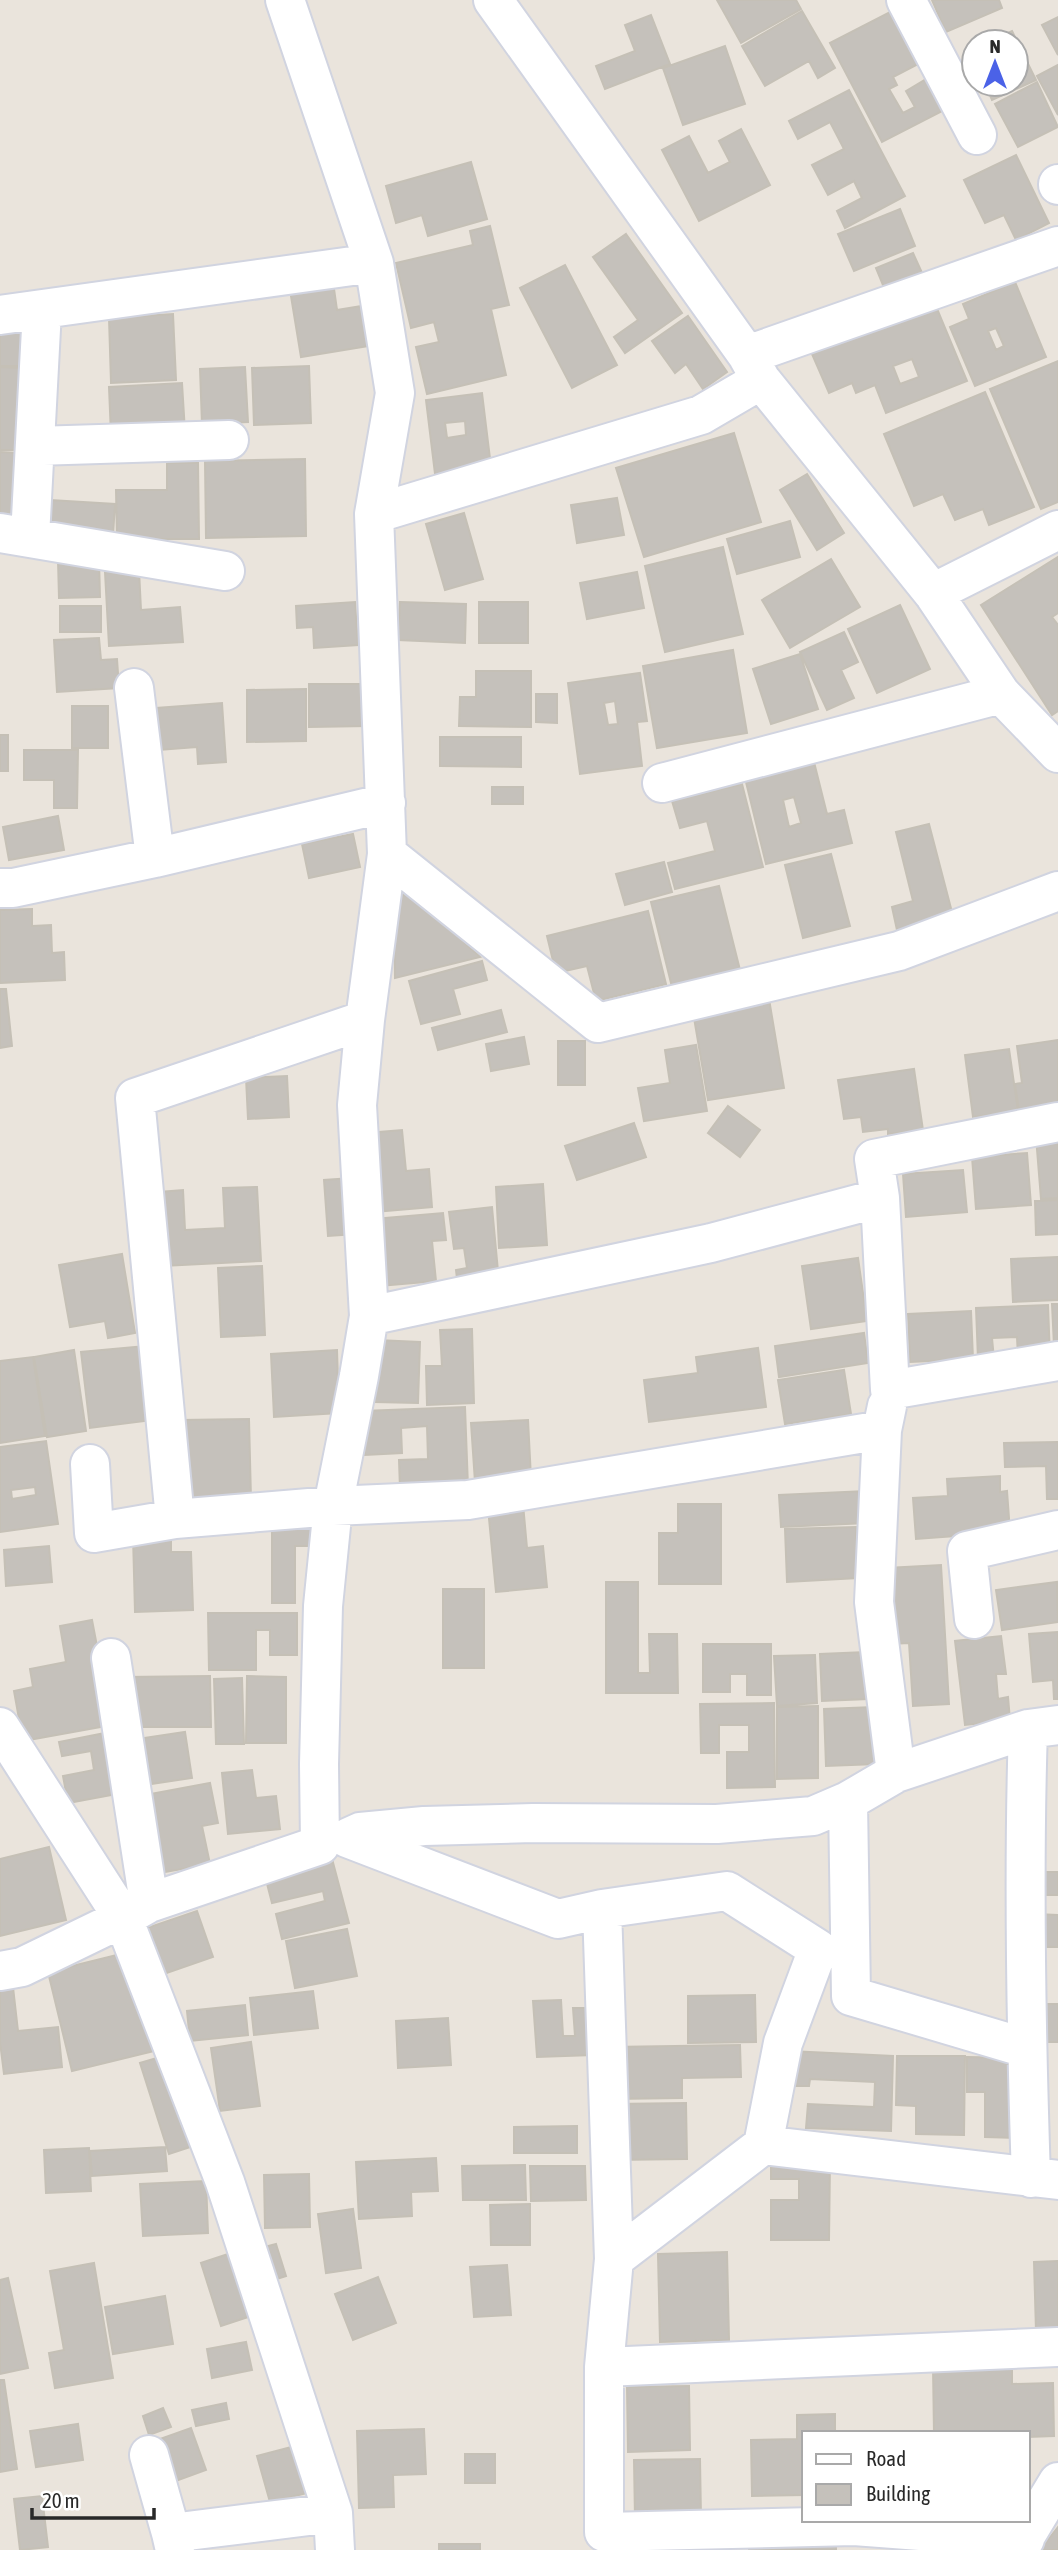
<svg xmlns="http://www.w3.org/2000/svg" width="1058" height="2550" font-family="'Asap Condensed',sans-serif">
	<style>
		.building { fill: #c5c1bb; stroke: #c5c0b6; stroke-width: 2; fill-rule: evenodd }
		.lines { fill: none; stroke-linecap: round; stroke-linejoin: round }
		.minor-casing { stroke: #d1d4e0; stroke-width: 42 }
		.minor { stroke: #fff; stroke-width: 38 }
	</style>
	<rect width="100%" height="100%" fill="#eae4dc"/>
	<path class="building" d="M717,0H796L801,9L741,43Z
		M932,0H999L1002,8L946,32Z
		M802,11L835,68L818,78L809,61L765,86L742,46Z
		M890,12L918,64L893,77L897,85L889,89L903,113L915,107L906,91L928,78L944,110L882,142L830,43Z
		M651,15L670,64L605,89L596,66L635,51L625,25Z
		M1058,17V55L1042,25Z
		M1012,31L1036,80L992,100L985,84H1016V42H988Z
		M725,46L745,104L683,125L663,68Z
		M1058,65V115L1037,76Z
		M1037,82L1058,127L1018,147L995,104Z
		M849,90L905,196L845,228L837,211L862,198L854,181L828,195L812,165L844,149L830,122L798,139L789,121Z
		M741,129L770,185L699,221L662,150L689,136L708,173L730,162L719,141Z
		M1016,155L1049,223L1016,240L1004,215L985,223L964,180Z
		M471,162L487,219L428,236L422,215L396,223L386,186Z
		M900,209L915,246L854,271L838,234Z
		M490,226L509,305L491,309L506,375L427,394L416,347L439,342L434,322L411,328L396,263L473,245L470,231Z
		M626,234L682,313L625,353L614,337L638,320L593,257Z
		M913,253L923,275L885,290L876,268Z
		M565,265L617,365L572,388L520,288Z
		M333,282L337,310L368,305L375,345L301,357L290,290Z
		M1015,282L1046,357L975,386L950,327L969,319L963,304ZM996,328L1004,346L996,350L988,331Z
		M935,304L967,381L886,413L875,385L856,393L852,383L829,393L812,354ZM912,359L919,377L900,384L893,366Z
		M173,314L176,380L111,383L109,318Z
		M688,316L727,372L703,389L686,364L675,373L652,341Z
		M0,332L23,333L22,366H0Z
		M1058,361V502L1041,509L990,389Z
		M309,366L311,423L254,425L252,368Z
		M0,367L21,368L20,450H0Z
		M245,367L248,422L202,424L200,369Z
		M182,383L185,432L111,435L109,387Z
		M985,392L1034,507L989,525L983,509L955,520L943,494L914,506L884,434Z
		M482,393L492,475L436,482L426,400ZM465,421L466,435L447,438L445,423Z
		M734,433L761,522L644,557L616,468Z
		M0,452L20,453L18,526L0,525Z
		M305,459L306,536L206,538L205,461Z
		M167,463H198L199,539H117L116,490H167Z
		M807,474L844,533L817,550L780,490Z
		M617,498L624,535L577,543L571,505Z
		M50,500L115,504L113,535L47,531Z
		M464,513L483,579L445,590L426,524Z
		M790,521L800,557L737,574L727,539Z
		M723,547L743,634L665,652L645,566Z
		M1058,557V613L1052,617L1058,625V711L1052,715L981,605Z
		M99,559L100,597L59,598L58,560Z
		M831,559L860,607L790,648L762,600Z
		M139,570L141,610L180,607L183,642L109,646L105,572Z
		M637,572L644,608L587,619L580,583Z
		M355,602L358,645L314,648L313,627L297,628L296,606Z
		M400,602L466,604L465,643L398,640Z
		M479,602H528V643H479Z
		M900,605L930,669L877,693L848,629Z
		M60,606H101V632H60Z
		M844,632L858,662L841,670L854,698L827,710L800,652Z
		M99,638L101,660L117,659L119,688L57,692L54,640Z
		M733,650L747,733L657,748L643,666Z
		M800,654L818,709L771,724L753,669Z
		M476,671H531V727L459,726L460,697H476Z
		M640,673L647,721L637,722L642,766L580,774L568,683ZM615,701L618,724L608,725L604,703Z
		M309,684H367L368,726L309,727Z
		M306,689V741L247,742V690Z
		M536,694H557V723L536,722Z
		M222,703L226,762L198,764L197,747L146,751L143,709Z
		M72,706H108V748H72Z
		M0,735H8V771H0Z
		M440,737H521V767L440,766Z
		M24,750H78L77,808H54V780H24Z
		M814,762L827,814L844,810L852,843L766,864L745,778ZM794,797L801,823L789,827L783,800Z
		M742,784L763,867L675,889L668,863L715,851L707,821L680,828L672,801Z
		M492,787H523V804H492Z
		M58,816L64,850L9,860L3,827Z
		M929,824L953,916L897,930L892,907L913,901L896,832Z
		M353,834L360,867L309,878L302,844Z
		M831,854L850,926L803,938L785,865Z
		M664,862L672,892L625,905L616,874Z
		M719,886L741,974L673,991L651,902Z
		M411,892L480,957L395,978L394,898Z
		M32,909V926L51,925L52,953L64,952L65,980L0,983V910Z
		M648,911L666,984L596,1001L587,966L556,973L547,936Z
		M482,961L487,980L453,989L460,1014L421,1024L409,981Z
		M0,989H6L12,1046L0,1048Z
		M769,999L784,1088L708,1100L693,1012Z
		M501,1010L507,1032L438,1050L432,1028Z
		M524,1037L529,1064L491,1071L486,1044Z
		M1058,1040V1105L1019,1110L1015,1084L1022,1083L1017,1046Z
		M558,1041H585V1085H558Z
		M696,1045L707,1111L644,1121L638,1088L670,1083L665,1050Z
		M1009,1049L1018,1111L973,1117L965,1055Z
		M914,1069L923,1130L888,1134V1129L863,1132L861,1117L844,1119L838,1080Z
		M287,1076L289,1117L248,1119L246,1078Z
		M728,1106L760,1130L740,1157L708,1133Z
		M634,1123L646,1157L577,1180L565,1146Z
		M402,1130L406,1171L429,1169L432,1207L375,1212L367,1133Z
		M1058,1135V1198L1041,1199L1036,1137Z
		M1027,1153L1031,1205L976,1209L972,1157Z
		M963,1170L967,1212L906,1217L903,1174Z
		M351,1178L356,1234L328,1236L324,1180Z
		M543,1184L547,1245L499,1248L496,1187Z
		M257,1187L261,1261L163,1266L159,1192L183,1190L185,1230L225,1228L223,1188Z
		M1058,1200V1234L1036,1235L1035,1201Z
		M492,1207L499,1282L458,1287L456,1270L467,1268L464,1248L454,1249L449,1212Z
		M443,1213L446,1240L432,1241L436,1281L380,1286L374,1219Z
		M122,1254L135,1333L108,1338L105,1321L70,1327L59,1265Z
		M1058,1257V1300L1013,1302L1011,1259Z
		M858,1258L867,1321L811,1329L802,1266Z
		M262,1266L265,1335L221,1337L218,1268Z
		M1052,1304H1058V1346H1054Z
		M1048,1305L1050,1357L1018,1358L1017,1337L992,1338L994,1359H978L976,1308Z
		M971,1311L973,1359L910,1362L908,1314Z
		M472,1329L474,1403L427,1405L426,1366H442L440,1330Z
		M864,1333L868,1363L779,1377L775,1346Z
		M376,1340L420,1342L418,1403L375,1402Z
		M145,1346L153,1420L90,1428L81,1352Z
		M758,1348L766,1407L649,1422L644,1380L698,1373L696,1357Z
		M74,1350L86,1431L47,1437L34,1357Z
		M337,1350L339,1413L274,1417L271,1354Z
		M33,1357L45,1436L0,1443V1361Z
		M844,1370L851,1414L785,1424L778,1380Z
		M465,1407L468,1487L400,1489L399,1460L428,1459L427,1426L401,1428L402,1453L365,1455L363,1411Z
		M249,1419L251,1499L183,1501L181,1420Z
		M528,1420L531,1478L475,1482L471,1423Z
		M46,1441L58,1524L0,1532V1447ZM35,1487L36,1495L12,1499L11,1490Z
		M1058,1442V1499H1047L1046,1466L1005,1467L1004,1443Z
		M1000,1476V1492L1007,1491L1010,1532L916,1539L913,1498L948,1496L947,1479Z
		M866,1491L867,1523L781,1527L779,1495Z
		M523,1504L527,1548L543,1546L547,1587L496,1592L488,1508Z
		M678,1504H721V1584H659V1533H678Z
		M272,1523H310V1546H295V1603H272Z
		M856,1527L858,1578L787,1582L785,1529Z
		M171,1535V1552H191L193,1610L135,1612L133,1536Z
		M49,1546L52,1582L6,1586L4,1550Z
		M941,1565L949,1704L913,1706L909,1643L891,1644L887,1568Z
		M606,1582H638V1673H650L649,1634H677L678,1693H606Z
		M1057,1582L1058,1622L1002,1630L996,1590Z
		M443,1589H484V1668H443Z
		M208,1613H297V1655H270V1630H256V1670H209Z
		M92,1620L112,1725L23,1741L14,1691L33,1687L30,1669L66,1662L60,1626Z
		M1058,1632V1699H1054L1053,1680L1033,1682L1029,1634Z
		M1001,1636L1006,1674H996L998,1699L1008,1697L1010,1720L965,1725L955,1641Z
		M703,1644H771V1695H747V1674H730V1692H703Z
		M866,1652L868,1699L822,1701L820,1654Z
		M815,1655L817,1703L777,1706L774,1656Z
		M210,1676L211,1727H126L125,1677Z
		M247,1676L286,1677V1743H246Z
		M242,1678L244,1744H216L214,1679Z
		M774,1703L775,1787L727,1788V1752H749V1725H719V1753H701L700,1704Z
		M818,1706V1778L777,1779V1707Z
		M874,1707L876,1764L826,1766L824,1709Z
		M185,1732L192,1778L144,1785L137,1739Z
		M105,1733L117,1794L68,1803L63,1776L94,1770L91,1751L62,1756L59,1742Z
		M252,1770L256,1798L276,1796L280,1829L228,1834L222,1773Z
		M210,1783L218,1823L202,1826L210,1864L159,1873L145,1795Z
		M49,1847L66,1920L0,1936V1859Z
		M331,1855L349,1923L282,1939L276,1914L325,1901L323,1891L272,1903L264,1872Z
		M1039,1872H1058V1895H1038Z
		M197,1911L213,1957L158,1976L141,1930Z
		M1036,1914L1058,1915V1947H1035Z
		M347,1929L357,1976L295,1988L286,1941Z
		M129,1952L154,2051L72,2071L48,1972Z
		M13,1987L18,2031L58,2027L62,2067L4,2074L0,2042V1989Z
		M313,1991L318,2028L254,2035L250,1998Z
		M755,1995L756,2042L688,2043V1996Z
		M561,2000L563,2036H575L573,2008H591L593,2055L537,2057L533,2001Z
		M1043,2004H1058V2042H1043Z
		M245,2005L248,2035L190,2041L187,2011Z
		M448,2018L451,2065L398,2068L396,2021Z
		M251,2042L260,2106L220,2111L211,2048Z
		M740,2045L741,2077L682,2078V2098L613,2099L610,2047Z
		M789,2051L893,2056L891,2131L806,2128L808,2104L874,2107L875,2082L810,2079L809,2086H787Z
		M167,2055L196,2145L169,2154L140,2063Z
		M897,2056H965L964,2135L916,2134V2106L896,2105Z
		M967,2057L1020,2058V2138L985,2137V2092H967Z
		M686,2103L687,2159L614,2160L613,2104Z
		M577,2126V2153H514V2127Z
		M165,2147L167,2171L92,2176L90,2151Z
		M89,2148L91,2191L46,2193L44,2150Z
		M436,2158L438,2191L411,2192L412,2216L359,2219L356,2162Z
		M771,2160L830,2161L829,2240H771V2200H799V2179H771Z
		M525,2165L526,2200H463L462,2166Z
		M530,2166H585L586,2200L531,2201Z
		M309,2174L310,2227L265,2228L264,2175Z
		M206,2181L208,2233L143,2236L140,2184Z
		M530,2204V2245H491L490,2205Z
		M353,2209L361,2268L326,2273L318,2214Z
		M276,2244L286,2276L267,2282L257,2249Z
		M234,2252L254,2315L221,2326L201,2263Z
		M727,2252L729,2340L660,2342L658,2254Z
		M1058,2261V2330L1036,2331L1034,2262Z
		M94,2263L113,2378L55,2388L49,2353L64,2350L50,2271Z
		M507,2265L511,2315L474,2317L470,2267Z
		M378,2277L396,2323L353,2340L335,2294Z
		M8,2278L28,2368L0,2374V2280Z
		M165,2296L173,2344L113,2354L105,2307Z
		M246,2342L252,2370L212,2378L207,2349Z
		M1012,2364V2384L1053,2383L1054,2436L1028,2437V2433H934L933,2366Z
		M0,2380H4L17,2469L0,2472Z
		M689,2386L690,2450L628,2452L627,2387Z
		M226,2403L229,2419L196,2426L192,2410Z
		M163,2408L171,2427L149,2435L143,2416Z
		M835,2414V2433H804V2495L752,2496L751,2440L797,2439V2415Z
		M78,2424L83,2460L36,2467L30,2431Z
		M191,2428L206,2470L173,2482L157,2440Z
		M424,2429L426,2474L393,2475L394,2507L359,2508L357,2431Z
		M299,2445L311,2492L270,2502L257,2456Z
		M465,2454H495V2483H465Z
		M700,2459L701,2518L635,2519L634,2460Z
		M42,2496L48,2547L20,2550L14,2499Z
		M1058,2527V2550H1040Z
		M836,2540V2550H749V2542Z
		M439,2544H480V2550H439Z"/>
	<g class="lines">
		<g class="minor-casing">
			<path id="minor" d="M493,0L747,355L761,380L933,593L1001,694L1058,753
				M906,0L977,135
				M1058,184V185
				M0,315L374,263
				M747,355L1058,246
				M35,446L229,440
				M374,514L701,415L761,380
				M0,533L225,571
				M30,537L42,310
				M933,593L1058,530
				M134,688L155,858
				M662,783L1001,694
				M387,854L598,1023L899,951L1058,891
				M0,888H13L155,858L386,803
				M1058,1122L874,1159L880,1198L890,1390L1058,1361
				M369,1316L711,1243L880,1198
				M887,1406L882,1430L874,1602L896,1773
				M90,1464L94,1533L175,1519L333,1506L468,1500L882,1430
				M175,1519L135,1098L365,1020
				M974,1619L967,1551L1058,1530
				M111,1658L149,1903
				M0,1727L123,1918L225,2182L333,2513L335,2550
				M1028,1729C1023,1879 1026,2028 1031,2178
				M848,1801L851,1996L1026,2048
				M349,1837L360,1832L424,1826L533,1823L717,1824L813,1816L848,1801L896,1773L1028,1729L1058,1725
				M347,1838L558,1919L602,1909L727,1891L818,1949L783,2043L763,2145L1058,2180
				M602,1909L614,2259L604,2367L1058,2347
				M0,1971L22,1967L123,1918L149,1903L320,1845L319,1764L323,1606L333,1506L359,1376L369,1316L357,1105L365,1020L387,854L374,514L395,393L374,263L285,0
				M614,2259L763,2145
				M604,2367V2532L854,2526L1025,2539
				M149,2455L171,2533
				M175,2550L171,2533L333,2513
				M1017,2550L1058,2482"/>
		</g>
		<use href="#minor" class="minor"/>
	</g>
	<rect x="802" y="2431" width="228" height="91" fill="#ffffff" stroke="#a9a9a9" stroke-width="2"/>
	<rect x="816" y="2454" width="35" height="10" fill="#ffffff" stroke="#a9a9a9" stroke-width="2"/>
	<text x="866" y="2466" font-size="21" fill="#292929">Road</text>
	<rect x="816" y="2484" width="35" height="21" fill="#c5c1bb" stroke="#a9a9a9" stroke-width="2"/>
	<text x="866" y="2501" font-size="21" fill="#292929">Building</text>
	<g transform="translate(995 63)"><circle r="33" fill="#ffffff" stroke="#a9a9a9" stroke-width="2"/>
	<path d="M0-5L12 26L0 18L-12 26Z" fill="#4b62e7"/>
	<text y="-10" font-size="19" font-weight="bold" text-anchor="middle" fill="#292929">N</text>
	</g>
	<path d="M32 2508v10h122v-10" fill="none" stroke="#292929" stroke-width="3.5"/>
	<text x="42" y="2508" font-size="21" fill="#292929" stroke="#ffffff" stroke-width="5" paint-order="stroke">20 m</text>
</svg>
